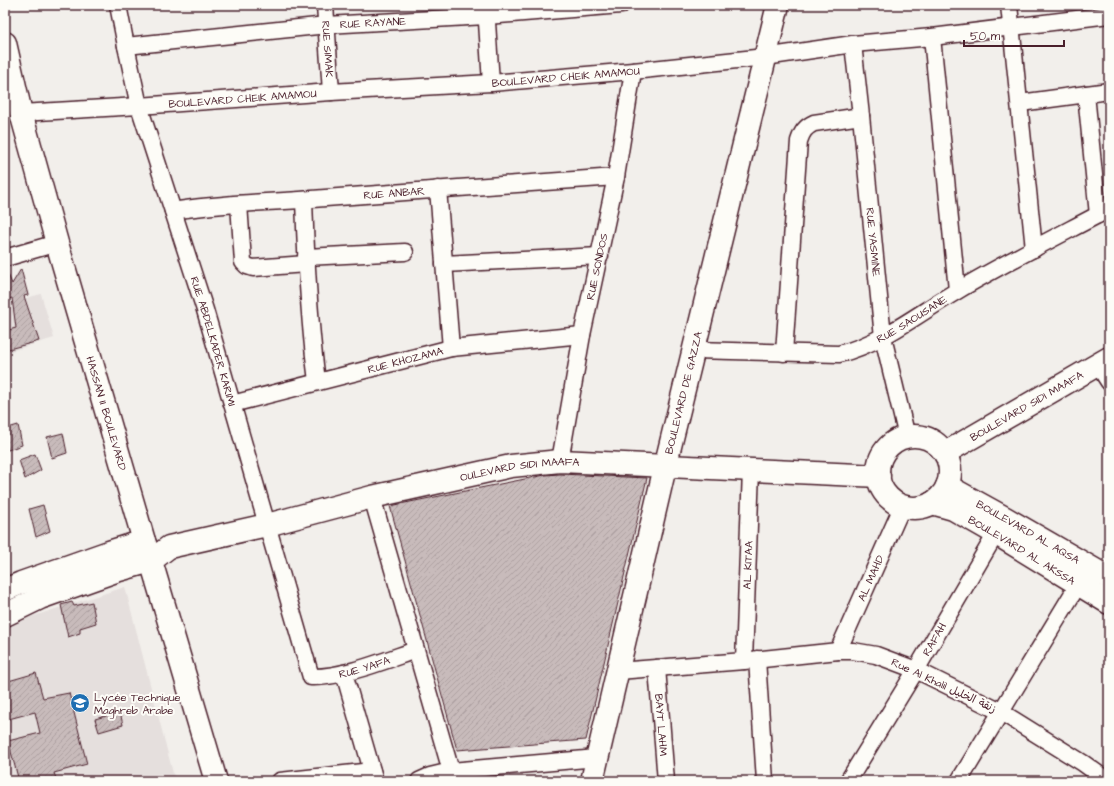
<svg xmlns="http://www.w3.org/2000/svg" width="1114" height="786" font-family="'Architects Daughter','Playpen Sans Arabic',sans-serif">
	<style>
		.built { fill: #e5dfdd }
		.building { fill: url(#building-hatch); stroke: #4a1f2b }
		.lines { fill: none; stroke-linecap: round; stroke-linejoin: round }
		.street-casing { stroke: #4a1f2b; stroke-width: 19 }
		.secondary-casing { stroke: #4a1f2b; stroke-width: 25 }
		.primary-casing { stroke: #4a1f2b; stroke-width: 25 }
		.street { stroke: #fdfcf7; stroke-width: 16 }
		.secondary { stroke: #fdfcf7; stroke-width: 22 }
		.primary { stroke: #fdfcf7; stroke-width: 22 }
		.labels { text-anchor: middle; stroke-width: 4; stroke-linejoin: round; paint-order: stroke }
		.street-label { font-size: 11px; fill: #4a1f2b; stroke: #fdfcf7 }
		.poi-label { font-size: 11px; fill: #4a1f2b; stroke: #fdfcf7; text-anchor: start }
	</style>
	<defs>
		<pattern id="building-hatch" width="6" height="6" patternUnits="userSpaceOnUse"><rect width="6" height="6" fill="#c8bbbb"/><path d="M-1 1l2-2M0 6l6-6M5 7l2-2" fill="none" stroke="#ada0a1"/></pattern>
	</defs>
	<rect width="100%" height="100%" fill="#f2efeb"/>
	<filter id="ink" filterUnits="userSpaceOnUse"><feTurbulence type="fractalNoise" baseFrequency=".025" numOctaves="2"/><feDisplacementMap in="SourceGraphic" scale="8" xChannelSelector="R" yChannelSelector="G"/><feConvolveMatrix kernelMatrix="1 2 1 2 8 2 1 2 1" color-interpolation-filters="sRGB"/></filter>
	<g filter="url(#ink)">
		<path class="built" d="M41,294L54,338L5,353V304Z
			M125,587L175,781H5V625Z"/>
		<path class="building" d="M5,267L12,284L21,269L28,295L24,296L39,341L5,350V331L16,328L12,298L5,300Z
			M18,425L22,445L5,451V429Z
			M63,433L67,453L52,458L47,437Z
			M35,454L41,470L25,479L19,460Z
			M560,474L647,478L586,740L457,750L390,506L545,475Z
			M43,505L50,531L36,537L29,509Z
			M72,602L74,606L92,602L96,623L80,628V633L68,637L61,605Z
			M36,673L43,698L69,693L87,764L54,773L57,781H19L8,741L40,733L35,712L5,720V682Z
			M120,712L123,725L99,732L95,719Z"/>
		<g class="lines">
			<g class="street-casing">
				<g id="street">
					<path id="s1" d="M118,5L126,46L139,106L205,310L311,677C342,678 386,660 416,650"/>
					<path id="s2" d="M325,5L331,92"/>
					<path d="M1009,5L1034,249"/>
					<path d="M486,7L491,83"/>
					<path d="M932,37L957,290"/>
					<path id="s3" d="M853,44L861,116L883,337L907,437"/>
					<path id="s4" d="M126,46L327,25L486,16L621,5"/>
					<path d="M1086,94L1098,215"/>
					<path d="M1020,103L1109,91"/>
					<path id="s5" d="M21,113L139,106L331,92L491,83L633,71L765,57L853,44L932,37L1109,15"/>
					<path d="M438,189L451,348"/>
					<path d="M304,200C306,261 309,321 317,381"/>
					<path d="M239,204L243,262L247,266L253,268L306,264"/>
					<path id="s6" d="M173,211C219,203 265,203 312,199C413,191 515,184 616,177"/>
					<path d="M306,257L405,252"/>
					<path d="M5,258L57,243"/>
					<path d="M444,264L600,256"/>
					<path id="s7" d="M694,350L839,354C883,343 919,313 957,291C1006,262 1058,236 1109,209"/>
					<path d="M784,353L799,141C802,132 805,127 814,123L861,116"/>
					<path d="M1098,365L1109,382"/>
					<path id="s8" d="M232,404L451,348L582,335"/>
					<path id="s9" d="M560,461L582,335L616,177L633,71"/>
					<path d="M372,497L451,771"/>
					<path id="s10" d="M838,651L903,505"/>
					<path d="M757,659L765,781"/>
					<path id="s11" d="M744,661L751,470"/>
					<path id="s12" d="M657,668L666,781"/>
					<path d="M618,671L744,661L838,651H853L876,655L916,670L1001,712L1083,763L1108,781"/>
					<path d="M344,673L375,781"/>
					<path d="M280,781L372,771"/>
					<path d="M419,781L430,776L451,771L597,758"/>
					<path id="s13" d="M848,781L916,670L1001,525"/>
					<path d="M959,781L1084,575"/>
				</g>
			</g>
			<g class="secondary-casing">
				<g id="secondary">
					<circle cx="914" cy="472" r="36"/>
					<path id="s14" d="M945,453L1109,358"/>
					<path id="s15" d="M947,486L1005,518L1109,578"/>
					<path id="s16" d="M932,503L953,509L995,533L1109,603"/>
					<path id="s17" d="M216,781L151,561L169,547L267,525L372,497L511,466L560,461L879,476"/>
					<path id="s18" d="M592,781L665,467L778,5"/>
				</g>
			</g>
			<g class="primary-casing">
				<g id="primary">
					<path id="s19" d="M5,43L21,113L57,243L144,541L151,561L116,571L40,598L5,615"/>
					<path d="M5,590L21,583L109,552L144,541"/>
				</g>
			</g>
			<use href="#street" class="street"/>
			<use href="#secondary" class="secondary"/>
			<use href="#primary" class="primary"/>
		</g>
	</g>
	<defs>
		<g id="school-disc" transform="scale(1)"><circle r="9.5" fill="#1f6fb2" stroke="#fdfcf7"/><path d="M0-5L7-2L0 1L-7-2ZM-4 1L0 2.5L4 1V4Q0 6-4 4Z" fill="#fff"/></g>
	</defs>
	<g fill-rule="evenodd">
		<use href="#school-disc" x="80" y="703"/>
	</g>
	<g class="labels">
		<g class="street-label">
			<text dy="4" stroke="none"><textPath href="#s4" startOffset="248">RUE RAYANE</textPath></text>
			<text dy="4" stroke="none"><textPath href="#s2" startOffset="44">RUE SIMAK</textPath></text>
			<text dy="4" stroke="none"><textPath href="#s5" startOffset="546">BOULEVARD CHEIK AMAMOU</textPath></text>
			<text dy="4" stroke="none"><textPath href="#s5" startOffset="222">BOULEVARD CHEIK AMAMOU</textPath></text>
			<text dy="4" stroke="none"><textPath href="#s6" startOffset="222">RUE ANBAR</textPath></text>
			<text dy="4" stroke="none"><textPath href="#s3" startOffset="199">RUE YASMINE</textPath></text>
			<text dy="4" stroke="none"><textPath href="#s9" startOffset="198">RUE SONDOS</textPath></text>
			<text dy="4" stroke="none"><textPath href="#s7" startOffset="226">RUE SAOUSANE</textPath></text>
			<text dy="4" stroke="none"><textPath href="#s1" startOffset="350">RUE ABDELKADER KARIMI</textPath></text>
			<text dy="4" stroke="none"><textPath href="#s8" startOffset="179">RUE KHOZAMA</textPath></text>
			<text dy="4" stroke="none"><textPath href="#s18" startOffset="399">BOULEVARD DE GAZZA</textPath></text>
			<text dy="4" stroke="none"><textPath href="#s14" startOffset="94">BOULEVARD SIDI MAAFA</textPath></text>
			<text dy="4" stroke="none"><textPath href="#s19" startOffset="384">HASSAN II BOULEVARD</textPath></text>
			<text dy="4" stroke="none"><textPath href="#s17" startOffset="612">OULEVARD SIDI MAAFA</textPath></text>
			<text dy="4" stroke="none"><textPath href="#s15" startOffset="93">BOULEVARD AL AQSA</textPath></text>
			<text dy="4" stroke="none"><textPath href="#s16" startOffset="102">BOULEVARD AL AKSSA</textPath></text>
			<text dy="4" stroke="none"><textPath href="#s11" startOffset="96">AL KITAA</textPath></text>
			<text dy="4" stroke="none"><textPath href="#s10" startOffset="80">AL MAHD</textPath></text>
			<text dy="4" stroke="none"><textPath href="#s13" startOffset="166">RAFAH</textPath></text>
			<text dy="4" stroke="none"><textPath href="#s1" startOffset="754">RUE YAFA</textPath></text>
			<text transform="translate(944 685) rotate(25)" y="4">Rue Al Khalil زنقة الخليل</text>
			<text dy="4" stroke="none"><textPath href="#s12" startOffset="57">BAYT LAHM</textPath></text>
		</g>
		<g class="poi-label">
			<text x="94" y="701">Lycée Technique<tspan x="94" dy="13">Maghreb Arabe</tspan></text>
		</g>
	</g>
	<rect width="1114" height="786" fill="none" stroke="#fdfcf7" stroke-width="20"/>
	<rect x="10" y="10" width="1094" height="766" fill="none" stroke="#4a1f2b" stroke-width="1.5" filter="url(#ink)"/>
	<path d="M964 40v6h100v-6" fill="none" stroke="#4a1f2b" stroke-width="2"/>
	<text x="970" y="40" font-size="12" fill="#4a1f2b" stroke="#fdfcf7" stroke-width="3" paint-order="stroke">50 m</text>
</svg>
